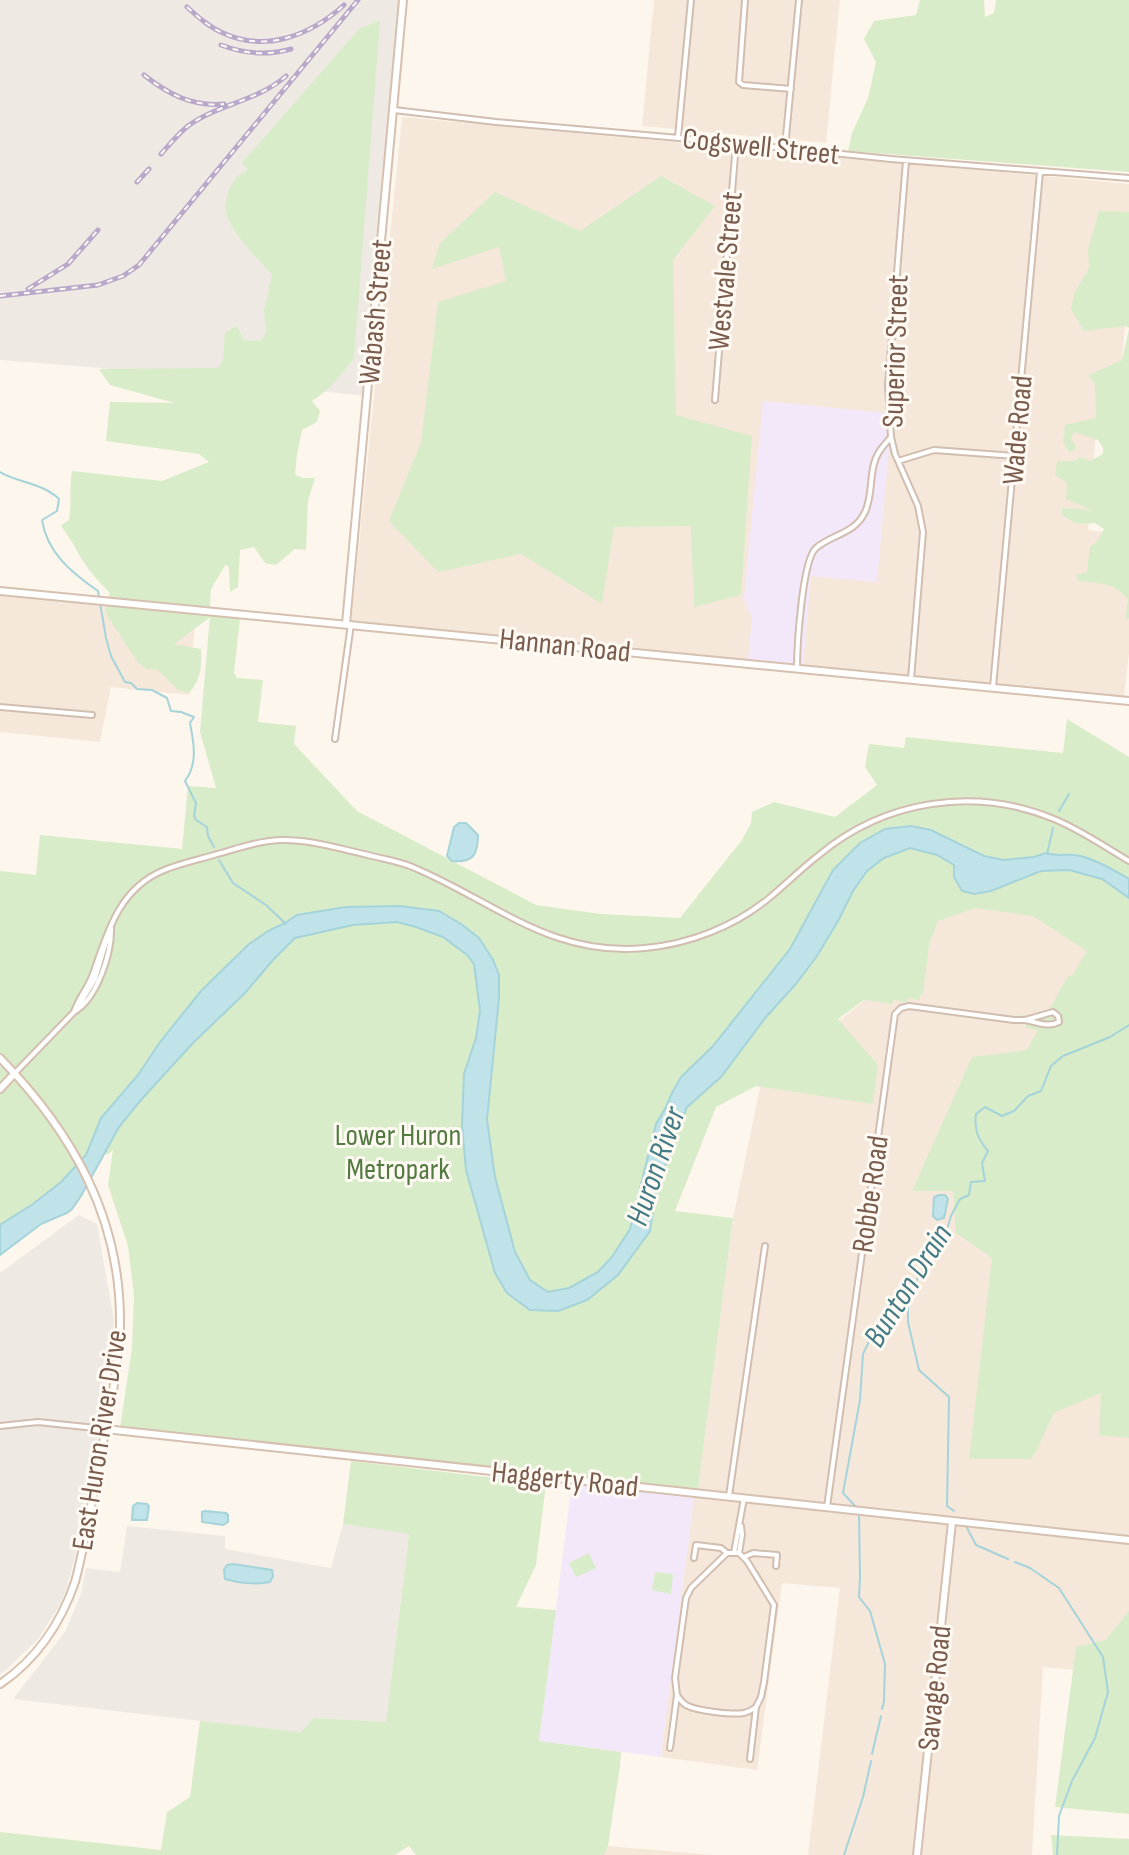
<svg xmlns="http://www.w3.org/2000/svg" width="1129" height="1855" font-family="'Sofia Sans Condensed',sans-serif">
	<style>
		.residential { fill: #f5e8da }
		.industrial { fill: #efe9e4 }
		.education { fill: #f3e8fa }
		.green { fill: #d8ecc9 }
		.water { fill: #bfe3e8; stroke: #a5d3da; stroke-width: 2 }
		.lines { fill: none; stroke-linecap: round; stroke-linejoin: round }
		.stream { stroke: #a5d3da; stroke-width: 2 }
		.street-casing { stroke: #d1beb0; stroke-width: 8 }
		.secondary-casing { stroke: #d6c0b0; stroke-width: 10 }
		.street { stroke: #fff; stroke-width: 4 }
		.secondary { stroke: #fff; stroke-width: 6 }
		.rail-casing { stroke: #b9a8c9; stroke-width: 5 }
		.rail { stroke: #fffaf3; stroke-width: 2; stroke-dasharray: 6; stroke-linecap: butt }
		.labels { text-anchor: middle; stroke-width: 6; stroke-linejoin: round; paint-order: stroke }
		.street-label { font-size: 30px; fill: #7a5c4d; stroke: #fffaf3 }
		.park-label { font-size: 30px; fill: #537a41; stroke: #fffaf3 }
		.water-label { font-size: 32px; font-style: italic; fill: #437c86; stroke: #fffaf3 }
	</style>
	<rect width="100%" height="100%" fill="#fdf6ec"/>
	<path class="residential" d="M654,0H840L826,143L642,126Z
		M402,117L1129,184V285L1122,360L1101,371L1088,530L1129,535V653L1124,697L869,671L351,624Z
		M0,594L196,612L189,695L111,687L100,742L0,732Z
		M922,884L1075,920L1109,954L1013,1252L1129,1354V1675L1043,1667L1032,1855H808L840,1588L782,1583L757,1770L661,1757L689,1533L692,1492L698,1488L733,1218L761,1083L901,971Z
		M608,1846L713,1855H604Z"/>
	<path class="industrial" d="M0,0H399L366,396L101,368L0,360Z
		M79,1215L97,1224L114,1321L101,1420L76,1553L65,1593L59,1606L39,1638L5,1671L0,1674V1273Z
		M343,1524L409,1533L386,1723L314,1718L302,1733L13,1699L65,1632L81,1594L86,1568L120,1572L127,1526L225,1536V1549L331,1568Z"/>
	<path class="education" d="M763,401L886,413L889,449L877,582L811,576L803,665L748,660L752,619L744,599Z
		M572,1483L694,1498L661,1757L539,1741Z"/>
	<path class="green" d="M920,0H984L985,17L994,13L996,0H1129V172L848,151L852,133L868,98L876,62L864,39L874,21L916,15Z
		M380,21L354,358C342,375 329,390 312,401L320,411L317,422L302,430L297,454L295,475L303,478H315L308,501L306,550L295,549L276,565L265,563L254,547L240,550L238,587L230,592L229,568L226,564L211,589L209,618L174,644L201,649C202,666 201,680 189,693L178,690L158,670L147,669L138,663L105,612L110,593C96,579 83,564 75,547C71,539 65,533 61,525L69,520C72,503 69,488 72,471L162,481L209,462L199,454L106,441L110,402L175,403L110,385L99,369L218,368L223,360L225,332L237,326L244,340L261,341L266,333L264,311L272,275C259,260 224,226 225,206C225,205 228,194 228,193C232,181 237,175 248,170L242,163L360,28Z
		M661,176L715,206L673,260L676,415L752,436L741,595L694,607L691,526L614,527L602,604L521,554L438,572L389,521L421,442L438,302L506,281L499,247L432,269L440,243L495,192L580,231Z
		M1099,211L1129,212V328L1125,326L1084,331L1071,309L1074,294L1089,268L1088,249Z
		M1129,329V618L1125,619L1128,600C1117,583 1098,583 1078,581L1076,575L1087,572L1090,547L1099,539L1104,529L1095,523L1077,524L1062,515V508L1092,510L1066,499L1067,483L1055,475L1057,461H1074L1081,457L1090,461L1103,454V448L1098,440L1074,432L1071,439L1076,446L1074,450L1069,452L1063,442L1065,425L1096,418L1095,385L1089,375L1122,360Z
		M210,615L240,618L234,673L237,678L263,680L258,722L296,726L294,744L357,811L536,905L601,914L680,918L742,840L751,823L752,812L774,802L835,817L877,785L865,767L869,744L904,748L906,737L1063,753L1067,719L1129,757V1438L1099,1435L1101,1393L1054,1413L1037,1450L1031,1459H969L992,1258L956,1233L953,1191H912L972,1057L1027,1050L1038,1030L1026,1028V1023L1020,1022V1015L1045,1017L1068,976H1072L1087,951L1033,916L975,908L938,921L929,945L923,994L920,995V1000L908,998L907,1002L893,1000L892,1004L864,1000L838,1019L878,1065L873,1104L756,1086L716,1107L675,1211L733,1218L698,1489L120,1428L132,1348L134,1295L128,1246L108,1185L113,1150L107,1155L94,1137L86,1155L61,1182L33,1204L0,1225V871L36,875L40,835L182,849L188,786L216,788L200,732Z
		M351,1461L546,1484L536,1565L516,1607L556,1610L539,1741L621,1752L620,1766L608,1846L604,1855H416L409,1846L395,1855H0V1832L161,1850L167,1812L190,1797L200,1721L301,1732L314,1718L386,1722L409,1534L343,1524Z
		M589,1553L596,1568L576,1577L569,1563Z
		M655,1572L673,1574L671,1594L652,1590Z
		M1129,1611V1814L1055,1807L1076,1647L1106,1640Z
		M1051,1835L1129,1839V1855H1053Z"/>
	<path class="water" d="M459,823H466L478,835C478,855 473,863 452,861L447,856L454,827Z
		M911,826L931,830L984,856L1004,860L1034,857L1046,853C1057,857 1068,853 1080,856C1097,860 1114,870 1129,879V898L1102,879L1069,870L1041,871L991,891L974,894L962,891L954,877V865L937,855L910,848L884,858L867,871L853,891L838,921L817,956L795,985L766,1017L721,1077L687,1107L656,1191L650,1231L618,1275L587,1300L558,1311L530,1310L507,1293L495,1273L466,1170L462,1125L464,1074L476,1038L480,1010L474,964L467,955L443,937L416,927L397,922L353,925L295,938L273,960L245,993L192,1044L140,1101L119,1127L81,1196L72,1209L67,1213L41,1224L0,1255V1225L33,1204L61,1182L86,1155L101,1118L138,1075L160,1042L201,991L248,945L268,931L285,923L297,915L346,907L400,906L439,911L461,924L479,938L493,960L499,975V998L487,1120L495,1177L515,1252L530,1280L548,1292L569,1288L598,1272L612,1257L630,1229L656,1124L666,1107L672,1093L681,1077L713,1046L790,949L833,870L860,843L885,829Z
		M939,1195H945L948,1199L944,1218L937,1220L933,1216L934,1197Z
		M137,1503L147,1504L149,1506L147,1520H132L133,1506Z
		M205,1511L226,1513L228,1515V1522L223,1525L202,1522V1512Z
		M233,1564L272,1570L273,1576L270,1582C257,1585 238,1583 225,1579L224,1570L227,1565Z"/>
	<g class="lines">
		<path class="stream" d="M0,472C19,483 42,483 59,499L57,511L42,520C47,553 72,573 98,591L106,638L111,656L125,682L131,683L137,689L152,690L167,698L171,711L181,712L194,717L190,723C194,743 198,764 185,781L196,803L194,816L196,820L207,827L208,836L214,847
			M1059,811L1069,794
			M1047,854L1053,828
			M219,860L233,883L266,905L286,924
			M908,1298V1322L919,1370L949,1397L947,1506L954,1511
			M856,1507L843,1493L860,1400L863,1354L885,1308L908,1296L925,1265L946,1233L951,1216L960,1199L969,1195L971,1182L985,1181L982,1163L988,1151C978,1139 974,1130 976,1114L985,1107L1002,1116L1014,1111L1028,1096L1041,1091L1051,1066L1063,1056L1110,1037L1129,1025
			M859,1512L860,1577L859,1597L870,1611L885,1664L884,1701L882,1709
			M965,1524L976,1545L1008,1559
			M1015,1562L1030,1568L1059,1588L1103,1657L1108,1692L1095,1738L1072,1781L1059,1816L1057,1855
			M872,1754L881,1716
			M844,1855L863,1797L871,1761"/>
		<g class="street-casing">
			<path id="street" d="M745,0L739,82L743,85L791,89
				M394,110L496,122L736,143L891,159L1129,178
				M678,137L691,0
				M785,147L799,0
				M906,161L888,385L891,437L895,454L918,506L923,532L911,679
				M715,400L736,143
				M898,461L934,450L1015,456
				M797,669C797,648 802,560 816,548C832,534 855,534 865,512C874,493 868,469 879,452C882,447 887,442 891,437
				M993,687L1040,172
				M0,707L92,715
				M335,739L351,624
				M78,1007L95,979L108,935
				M74,1012C78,999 88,988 93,974C107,934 118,890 162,871C178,864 197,860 214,855C236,849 257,841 280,840C308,839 337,848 364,854C382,859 401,861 417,869C496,903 552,957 645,948C689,944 733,927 768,899C785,885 801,869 819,855C885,800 975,786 1054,819C1081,830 1105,847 1129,861
				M15,1073L74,1012C97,999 112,953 111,927
				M0,1426L38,1422L105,1429
				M729,1496L765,1246
				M827,1507L895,1014L901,1008L909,1006L1014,1020H1025L1053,1012L1058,1016L1059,1022C1048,1028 1037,1022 1025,1020
				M734,1553H739L747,1561L774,1605L764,1682L761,1697L756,1707L750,1759
				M734,1553L744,1498
				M739,1553L742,1535L741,1526
				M744,1557L753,1553L777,1555L776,1566
				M694,1558L696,1545L721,1548L727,1553
				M677,1695C680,1700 681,1702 686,1705C696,1711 733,1715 744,1713C751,1711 750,1711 756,1707
				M670,1748L677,1695L675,1678L686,1598L691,1588L727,1553H734"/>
		</g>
		<g class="secondary-casing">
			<path id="secondary" d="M0,591L1129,701
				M346,624L403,0
				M0,1058C72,1132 121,1217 120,1324C119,1368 109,1413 100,1457C92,1498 86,1541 75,1582C61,1623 36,1660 0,1684
				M0,1089L15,1073
				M105,1429L1129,1540
				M917,1855L952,1522"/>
		</g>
		<use href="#street" class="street"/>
		<use href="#secondary" class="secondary"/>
		<g class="rail-casing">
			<path id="rail" d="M187,7C198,17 209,27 223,33C266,53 311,35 344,5
				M221,45C245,54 267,56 291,49
				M144,75C168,94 192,107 224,104
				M161,154C170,144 178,134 188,126C218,104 258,101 286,76
				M137,182L149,169
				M28,289L68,264L98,230
				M0,296L98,285L123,276L139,265L358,0"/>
		</g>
		<use href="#rail" class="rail"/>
	</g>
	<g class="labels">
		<g class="street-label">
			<text transform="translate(761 146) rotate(6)" y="10">Cogswell Street</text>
			<text transform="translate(725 271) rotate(-85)" y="10">Westvale Street</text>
			<text transform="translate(375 312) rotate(-85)" y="10">Wabash Street</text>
			<text transform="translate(895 351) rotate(-88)" y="10">Superior Street</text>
			<text transform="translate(1017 430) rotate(-85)" y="10">Wade Road</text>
			<text transform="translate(565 645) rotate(6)" y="10">Hannan Road</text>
			<text transform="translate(870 1194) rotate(-82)" y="10">Robbe Road</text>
			<text transform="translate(99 1440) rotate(-81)" y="10">East Huron River Drive</text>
			<text transform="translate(565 1479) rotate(6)" y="10">Haggerty Road</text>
			<text transform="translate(934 1688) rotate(-84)" y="10">Savage Road</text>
		</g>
		<g class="park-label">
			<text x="398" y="1145">Lower Huron<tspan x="398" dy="34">Metropark</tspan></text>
		</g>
		<g class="water-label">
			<text transform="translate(655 1166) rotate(-71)" y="11">Huron River</text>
			<text transform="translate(907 1285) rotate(-58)" y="11">Bunton Drain</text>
		</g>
	</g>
</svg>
